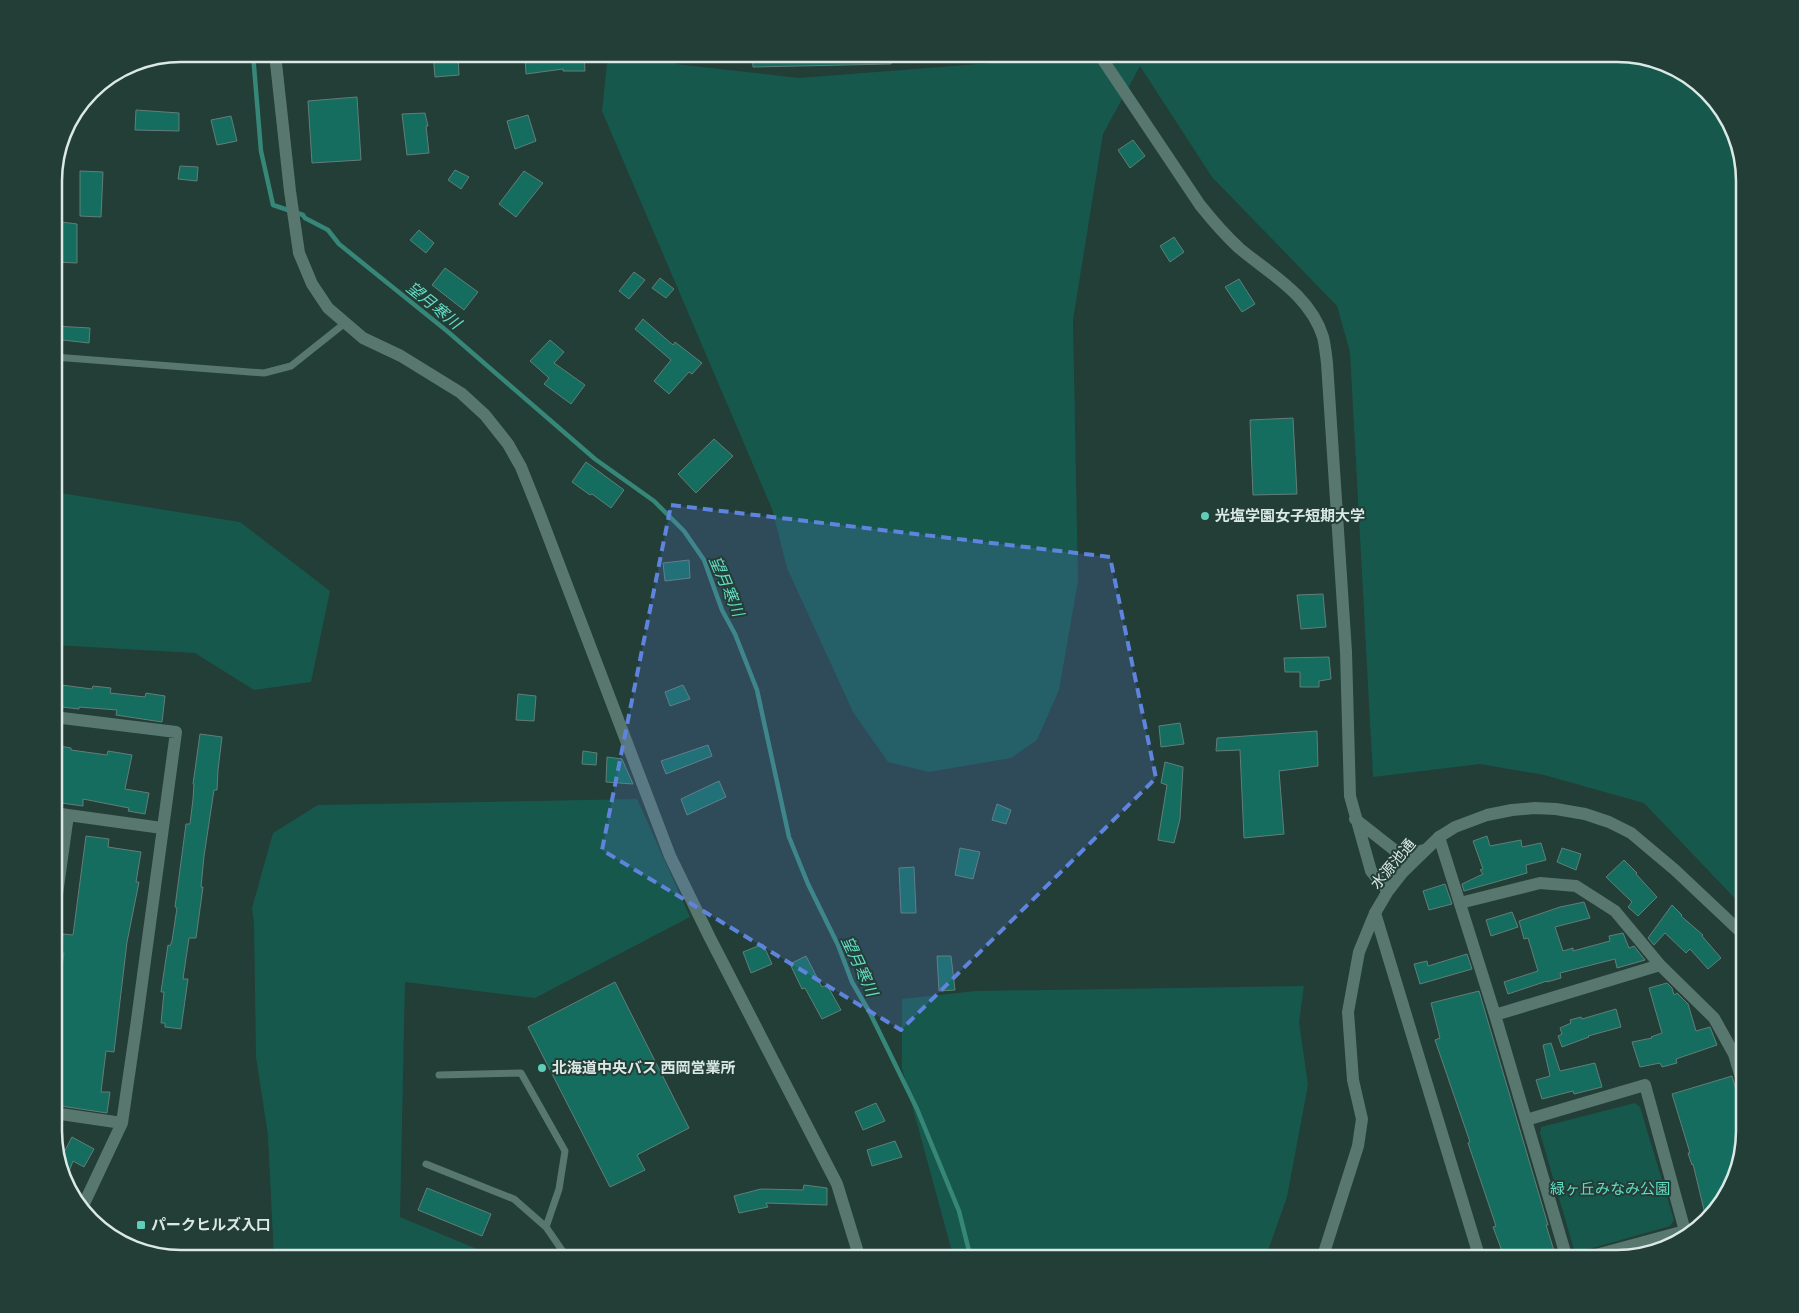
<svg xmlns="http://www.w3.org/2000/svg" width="1799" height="1313" font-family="'Public Sans','Noto Sans JP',sans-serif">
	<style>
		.green { fill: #17584d }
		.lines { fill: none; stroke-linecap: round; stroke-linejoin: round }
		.stream { stroke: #368778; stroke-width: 4.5 }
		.building { fill: #146d5f; stroke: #627e77 }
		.service { stroke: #58776f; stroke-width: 7 }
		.minor { stroke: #58776f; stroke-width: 12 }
		.tertiary { stroke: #58776f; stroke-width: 12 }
		.marked { fill: #5f84dd; fill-opacity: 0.2; stroke: #5f84dd; stroke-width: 4; stroke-dasharray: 10 6; stroke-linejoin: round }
		.poi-dot { fill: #5eceb8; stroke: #233d37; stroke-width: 2 }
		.labels { text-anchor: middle; stroke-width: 4; stroke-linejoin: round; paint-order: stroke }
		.poi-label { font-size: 15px; font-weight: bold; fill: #dae9e5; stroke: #233d37; text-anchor: start }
		.street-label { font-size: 15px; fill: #dae9e5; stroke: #233d37 }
		.park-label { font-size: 15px; fill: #64dbc4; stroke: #233d37 }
		.water-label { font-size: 16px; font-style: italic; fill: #65dbc4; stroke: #233d37 }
		.rim { fill: none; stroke: #dae9e5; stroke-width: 2.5 }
	</style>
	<rect width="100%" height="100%" fill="#233d37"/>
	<path class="green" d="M608,54H665L676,64L799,78L1108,54H1618L1658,60L1695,80L1732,125L1745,181V909L1644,803L1544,775L1480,764L1373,777L1350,352L1337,306L1212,177L1140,66L1103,134L1073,320L1078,581L1059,690L1037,740L1011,758L929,772L888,762L853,712L787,568L772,509L602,111Z
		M54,492L240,522L330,591L311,682L254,690L195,653L54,645Z
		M637,799L690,917L535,998L405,982L400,1217L501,1259H274L268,1135L256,1057L254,924L252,908L273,833L318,805Z
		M1304,986L1299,1022L1308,1085L1287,1197L1265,1259H954L902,1068V999L976,991Z
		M1635,1103L1640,1107L1674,1220L1670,1226L1575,1253L1540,1133L1541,1127Z"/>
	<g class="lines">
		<path class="stream" d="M253,54L261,151L273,205L303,215L305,218L328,230L339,244L447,331L595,459L654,501L684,531L704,560L722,610L735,634L757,690L789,837L808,884L838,945L852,982L870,1013L917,1109L959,1211L971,1259"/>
	</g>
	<path class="building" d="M433,54H458L459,75L435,77Z
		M542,54H555V56L584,54L585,71H563V69L526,74L525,57Z
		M752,54H890L891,64L753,67Z
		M357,97L361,160L312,163L308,101Z
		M136,110L179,113V131L135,130Z
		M425,113L428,126H426L429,153L407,155L402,114Z
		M528,115L536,141L515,149L507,121Z
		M231,116L237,141L217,145L211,120Z
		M1133,140L1145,156L1130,168L1118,150Z
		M180,166L198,167L197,181L178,179Z
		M455,170L469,177L461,189L448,180Z
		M80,171L103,172L101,217L80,216Z
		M524,171L543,183L516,217L499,204Z
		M54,221L77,224V263L54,262Z
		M419,230L434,243L426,253L410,240Z
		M1174,237L1184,252L1170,262L1160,246Z
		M445,268L478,292L464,310L432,285Z
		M634,272L645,280L629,299L619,291Z
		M660,278L674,289L666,298L652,288Z
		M1239,279L1255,304L1242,312L1225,287Z
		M643,319L673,345L675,342L702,363L692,374L689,372L669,394L654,381L671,360L635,329Z
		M54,326L90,328L89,343L54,339Z
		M550,340L564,352L554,363L585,385L571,404L544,384L549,378L530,361Z
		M1293,418L1297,494L1253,495L1250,420Z
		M714,439L733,456L696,493L678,474Z
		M586,462L624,490L611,508L592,494L590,495L572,482Z
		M689,560L690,578L665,581L663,563Z
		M1323,594L1326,627L1301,629L1297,595Z
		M1329,657L1331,679L1319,681V687H1300V672H1285L1284,658Z
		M54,684L92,689L93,686L111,688L110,693L145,697L146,693L165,696L162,722L116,715L117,710L79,707V709L54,706Z
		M683,685L690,699L670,706L665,692Z
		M518,694L536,696L534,721L516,720Z
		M1180,723L1184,744L1161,747L1159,726Z
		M1317,731L1318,766L1279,771L1284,834L1244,838L1240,750L1216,751L1217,738Z
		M200,734L222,737L218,770L217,790H214L204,856L201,887H203L196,938H189L183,979H188L181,1029L165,1027V1023H161L164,992H161L168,945L170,946L172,941L177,908L175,907L186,824H190L193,799L194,784H193Z
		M54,745L71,748V750L107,755L108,751L132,755L125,789L149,793L145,814L128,811L129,808L83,799V806L54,802Z
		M708,745L712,756L666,774L661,761Z
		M583,751L597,753L596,765L582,764Z
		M607,757L622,759L633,784L606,782Z
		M1165,762L1183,767L1180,819L1174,843L1158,840L1167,785L1161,783Z
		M719,781L726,797L687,815L681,799Z
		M997,804L1011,810L1006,824L992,820Z
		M86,836L109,839L108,847L141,852L136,882H139L127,942L114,1052L106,1051L101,1092H110L107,1113L54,1105V1077L58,1045H54V1016L64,953L61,952L63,934L73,935Z
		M1487,836L1490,846L1521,840L1522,847L1541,843L1546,860L1526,865L1527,873L1464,891L1462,884L1483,874L1480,870L1483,869L1473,841Z
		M960,848L980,852L973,879L955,875Z
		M1562,848L1581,854L1576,870L1557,862Z
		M1624,860L1637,873L1636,874L1657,897L1638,916L1628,907L1632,902L1606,877Z
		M914,867L916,913H901L899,868Z
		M1445,884L1452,904L1429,910L1423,891Z
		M1584,902L1590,918L1555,927L1563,951L1573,948V951L1610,941L1609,936L1623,933L1629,948L1634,946L1645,960L1617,968L1615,959L1560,973L1561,978L1547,982V981L1508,994L1504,982L1538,971L1528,938L1524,939L1519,921L1560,907Z
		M1672,905L1682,915L1681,916L1703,935L1702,936L1721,958L1708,969L1690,949L1686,953L1665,933L1654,945L1648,938Z
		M1512,912L1518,927L1491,936L1486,920Z
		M763,944L772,964L751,973L743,952Z
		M1467,954L1472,969L1420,984L1414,964L1427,961L1428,966Z
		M806,956L822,987L827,985L841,1010L822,1019L805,988L802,989L790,964Z
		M937,956H951L955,990L939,991Z
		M615,982L689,1128L637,1155L645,1170L610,1187L528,1027Z
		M1667,983L1672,988L1674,995L1677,993L1688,1004L1696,1031L1710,1027L1717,1045L1676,1059L1677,1063L1662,1067L1660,1063L1640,1067L1632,1042L1652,1038L1651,1037L1662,1033L1649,988Z
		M1479,991L1548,1225H1546L1555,1254L1534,1259H1505L1493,1227L1496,1226L1468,1143L1470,1142L1435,1040L1440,1038L1431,1003Z
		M1616,1009L1621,1027L1588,1036L1589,1037L1562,1047L1558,1036L1562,1034L1560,1028L1571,1023L1570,1020L1581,1017L1582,1019Z
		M1551,1043L1560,1071L1595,1063L1602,1087L1574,1094L1573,1091L1542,1099L1536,1080L1550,1076L1543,1045Z
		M1732,1076L1742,1111L1745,1110V1132L1739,1172L1735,1180L1727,1181L1729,1190L1719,1209L1705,1214L1693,1164L1692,1165L1688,1153H1690L1672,1094Z
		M876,1103L885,1121L863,1130L855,1112Z
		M72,1137L94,1149L84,1167L73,1161L66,1179L60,1160Z
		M895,1141L902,1157L872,1166L867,1150Z
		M804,1185L827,1188V1205L766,1203L768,1207L739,1213L734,1196L761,1189L803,1190Z
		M427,1188L491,1214L482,1236L418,1210Z"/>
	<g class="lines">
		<path class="service" d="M54,357L264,373L291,366L345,323
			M439,1075L521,1073L565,1151L559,1189L546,1227L568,1259
			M426,1164L514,1199L546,1227"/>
		<path class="minor" d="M54,717L176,732L136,1027L122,1123L82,1208
			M54,813L68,815
			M1439,837L1495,1015L1567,1259
			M1460,903L1540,883L1576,886L1615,911L1660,965L1714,1018L1734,1054L1745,1091
			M1375,913L1480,1259
			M54,916L68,815L162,828
			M1495,1015L1660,965
			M54,1113L122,1123
			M1526,1120L1645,1085L1685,1231
			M1581,1259L1696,1228"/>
		<path class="tertiary" d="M275,54L290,191L299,253L312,284L328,308L363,338L401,356L461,393L485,415L508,444L521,467L539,512L670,856L710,938L837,1184L860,1259
			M1099,54L1200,205C1212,220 1225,235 1239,248C1270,274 1310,295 1323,337C1325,345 1326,355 1327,363L1346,652L1350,796L1371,871L1388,891
			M1355,819L1397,852L1411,854L1424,850
			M102,1231L152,1254
			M1322,1259L1358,1146L1362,1119L1353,1080L1348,1012L1359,952L1375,913L1388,891L1402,873L1439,837L1455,827L1487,815L1512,810L1535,808L1556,809L1585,814L1609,822L1631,833L1675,870L1745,936"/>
	</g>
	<path class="marked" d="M671,505L1110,557L1156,778L901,1030L602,850Z"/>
	<g class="poi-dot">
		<circle cx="1205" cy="516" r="5"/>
		<circle cx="542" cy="1068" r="5"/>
		<rect x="136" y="1220" width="10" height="10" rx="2.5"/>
	</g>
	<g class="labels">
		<g class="poi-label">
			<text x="1215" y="521">光塩学園女子短期大学</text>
			<text x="552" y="1073">北海道中央バス 西岡営業所</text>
			<text x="151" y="1230">パークヒルズ入口</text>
		</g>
		<g class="street-label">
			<text transform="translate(1393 864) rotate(-50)" y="5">水源池通</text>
		</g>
		<g class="park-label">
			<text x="1610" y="1194">緑ヶ丘みなみ公園</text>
		</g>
		<g class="water-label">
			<text transform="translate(434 305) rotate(39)" y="6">望月寒川</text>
			<text transform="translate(727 586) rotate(67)" y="6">望月寒川</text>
			<text transform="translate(860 966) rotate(65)" y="6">望月寒川</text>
		</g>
	</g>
	<path d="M0 0H1799V1313H0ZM181 62H1617A119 119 0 0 1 1736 181V1131A119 119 0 0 1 1617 1250H181A119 119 0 0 1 62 1131V181A119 119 0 0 1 181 62Z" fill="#233d37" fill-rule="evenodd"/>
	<path class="rim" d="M181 62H1617A119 119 0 0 1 1736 181V1131A119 119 0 0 1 1617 1250H181A119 119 0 0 1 62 1131V181A119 119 0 0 1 181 62Z"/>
</svg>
